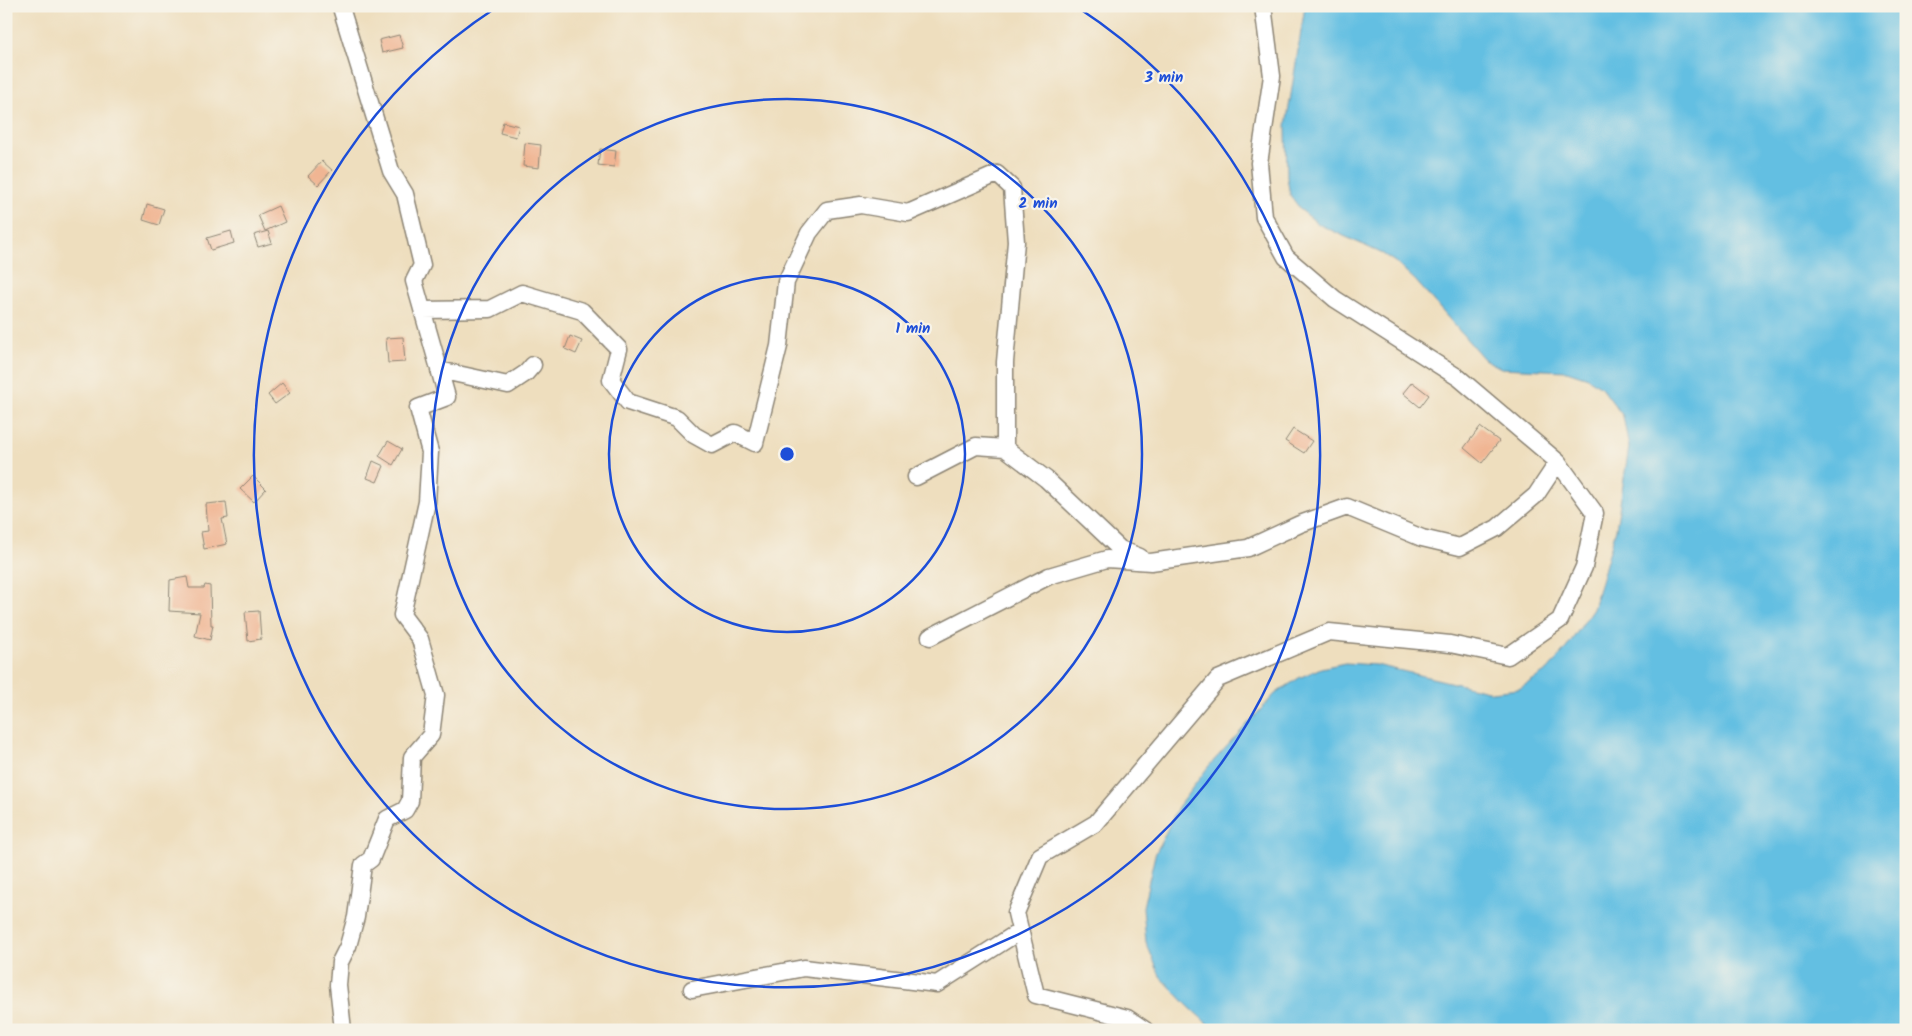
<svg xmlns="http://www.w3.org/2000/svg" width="1912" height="1036" font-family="Kalam,sans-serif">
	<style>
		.water { fill: #64bfe2; stroke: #487586 }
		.building { fill: #f0b593 }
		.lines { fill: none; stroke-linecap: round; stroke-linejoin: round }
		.minor-casing { stroke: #8c8474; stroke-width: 19 }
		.minor { stroke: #fff; stroke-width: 16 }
		.ring { fill: none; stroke: #1d4ed8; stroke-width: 2.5 }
		.centre { fill: #1d4ed8; stroke: #f7f3e8; stroke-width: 2.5 }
		.ring-label { font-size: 15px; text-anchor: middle; font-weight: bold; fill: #1d4ed8; stroke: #f7f3e8; stroke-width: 4.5; stroke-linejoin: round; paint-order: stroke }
	</style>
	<rect width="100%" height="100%" fill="#f7f3e8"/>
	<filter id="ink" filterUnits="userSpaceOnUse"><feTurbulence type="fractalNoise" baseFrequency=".02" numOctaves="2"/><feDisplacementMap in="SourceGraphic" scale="10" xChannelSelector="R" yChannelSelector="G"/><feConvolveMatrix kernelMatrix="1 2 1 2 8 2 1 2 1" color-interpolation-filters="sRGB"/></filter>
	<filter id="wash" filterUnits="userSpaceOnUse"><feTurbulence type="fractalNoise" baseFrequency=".0096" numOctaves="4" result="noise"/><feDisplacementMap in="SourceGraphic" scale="20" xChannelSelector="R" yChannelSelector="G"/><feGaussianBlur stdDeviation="1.12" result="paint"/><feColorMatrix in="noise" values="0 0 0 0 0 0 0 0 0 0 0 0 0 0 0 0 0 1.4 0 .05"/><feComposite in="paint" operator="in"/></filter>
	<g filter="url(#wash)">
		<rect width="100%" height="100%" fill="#eedebe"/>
		<path class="water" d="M1305,6H1906V1030H1214L1187,1005L1160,976L1146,942L1143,907L1155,855L1178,807L1208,767L1275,694L1299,678L1321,668L1345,663L1376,665L1492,692L1519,689L1548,670L1567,647L1593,609L1616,529L1629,447L1623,416L1601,387L1588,378L1567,371L1501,368L1484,359L1416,281L1398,264L1383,254L1320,225L1301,210L1290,195L1287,178L1286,126Z"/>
		<g id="blocks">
			<path class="building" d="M399,35L403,48L382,53L379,40Z
				M503,122L519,126L516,137L500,133Z
				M525,143L541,145L539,168L523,166Z
				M600,149L616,151L614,167L598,165Z
				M322,161L332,170L318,185L308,176Z
				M147,204L164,209L159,225L143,220Z
				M278,206L285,222L265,231L258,215Z
				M231,231L234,243L211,250L207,238Z
				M268,231L272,243L258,247L254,235Z
				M570,336L582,341L576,354L565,349Z
				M403,337L405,362L388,363L386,338Z
				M1412,382L1429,395L1420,407L1403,393Z
				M282,383L290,393L275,404L268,395Z
				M1480,427L1499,441L1482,463L1464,448Z
				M1293,429L1312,441L1304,453L1285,441Z
				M388,441L402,449L393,465L379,456Z
				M373,461L384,466L377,482L367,478Z
				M253,476L266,489L254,502L240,489Z
				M226,502L228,518L222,519L227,544L204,549L201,532L208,531L206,504Z
				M187,577L189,588H204L205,585L210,586L211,625H213L210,640L195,636L200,613L169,611L170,580Z
				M259,611L261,639L248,641L245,612Z"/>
		</g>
	</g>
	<g filter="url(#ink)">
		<use href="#blocks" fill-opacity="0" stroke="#8c8474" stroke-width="1"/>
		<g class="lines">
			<g class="minor-casing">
				<path id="minor" d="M423,310L490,309L522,293L582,311L619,349L611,380L628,402L677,418L694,435L712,445L735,433L755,443L779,346L786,282L809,233L827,210L861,205L908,213L997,174L1012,188L1016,242L1005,362V448
					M439,370L508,385L526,373L533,365
					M916,477L976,446L1005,448L1046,479L1120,549L1140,557
					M930,637L1049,576L1107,559L1151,562L1248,548L1300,524L1347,507L1422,538L1460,547L1497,528L1536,495L1558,462
					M692,989L804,968L937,984L1020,931
					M343,1030L338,985L340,962L348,946L356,917L363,865L371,859L387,819L405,810L410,801L412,757L431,735L436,695L420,639L402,615L427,502L430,452L418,408L447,397L414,281L422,265L405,194L391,171L342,11L345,6
					M1145,1030L1127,1018L1036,995L1016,913L1040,856L1096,823L1218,679L1329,632L1450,644L1508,656L1560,620L1584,567L1595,513L1558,462L1459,378L1335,299L1286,257L1264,217L1259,163L1272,76L1263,6"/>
			</g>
			<use href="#minor" class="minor"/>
		</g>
	</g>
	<g class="ring">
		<circle cx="787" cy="454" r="178"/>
		<circle cx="787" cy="454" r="355"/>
		<path d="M1077 7A533 533 0 1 1 497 7"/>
	</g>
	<circle cx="787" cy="454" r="8" class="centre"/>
	<g class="ring-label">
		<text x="1164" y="82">3 min</text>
		<text x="1038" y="208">2 min</text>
		<text x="913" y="333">1 min</text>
	</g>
	<rect width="1912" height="1036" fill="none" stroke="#f7f3e8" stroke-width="25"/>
</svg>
